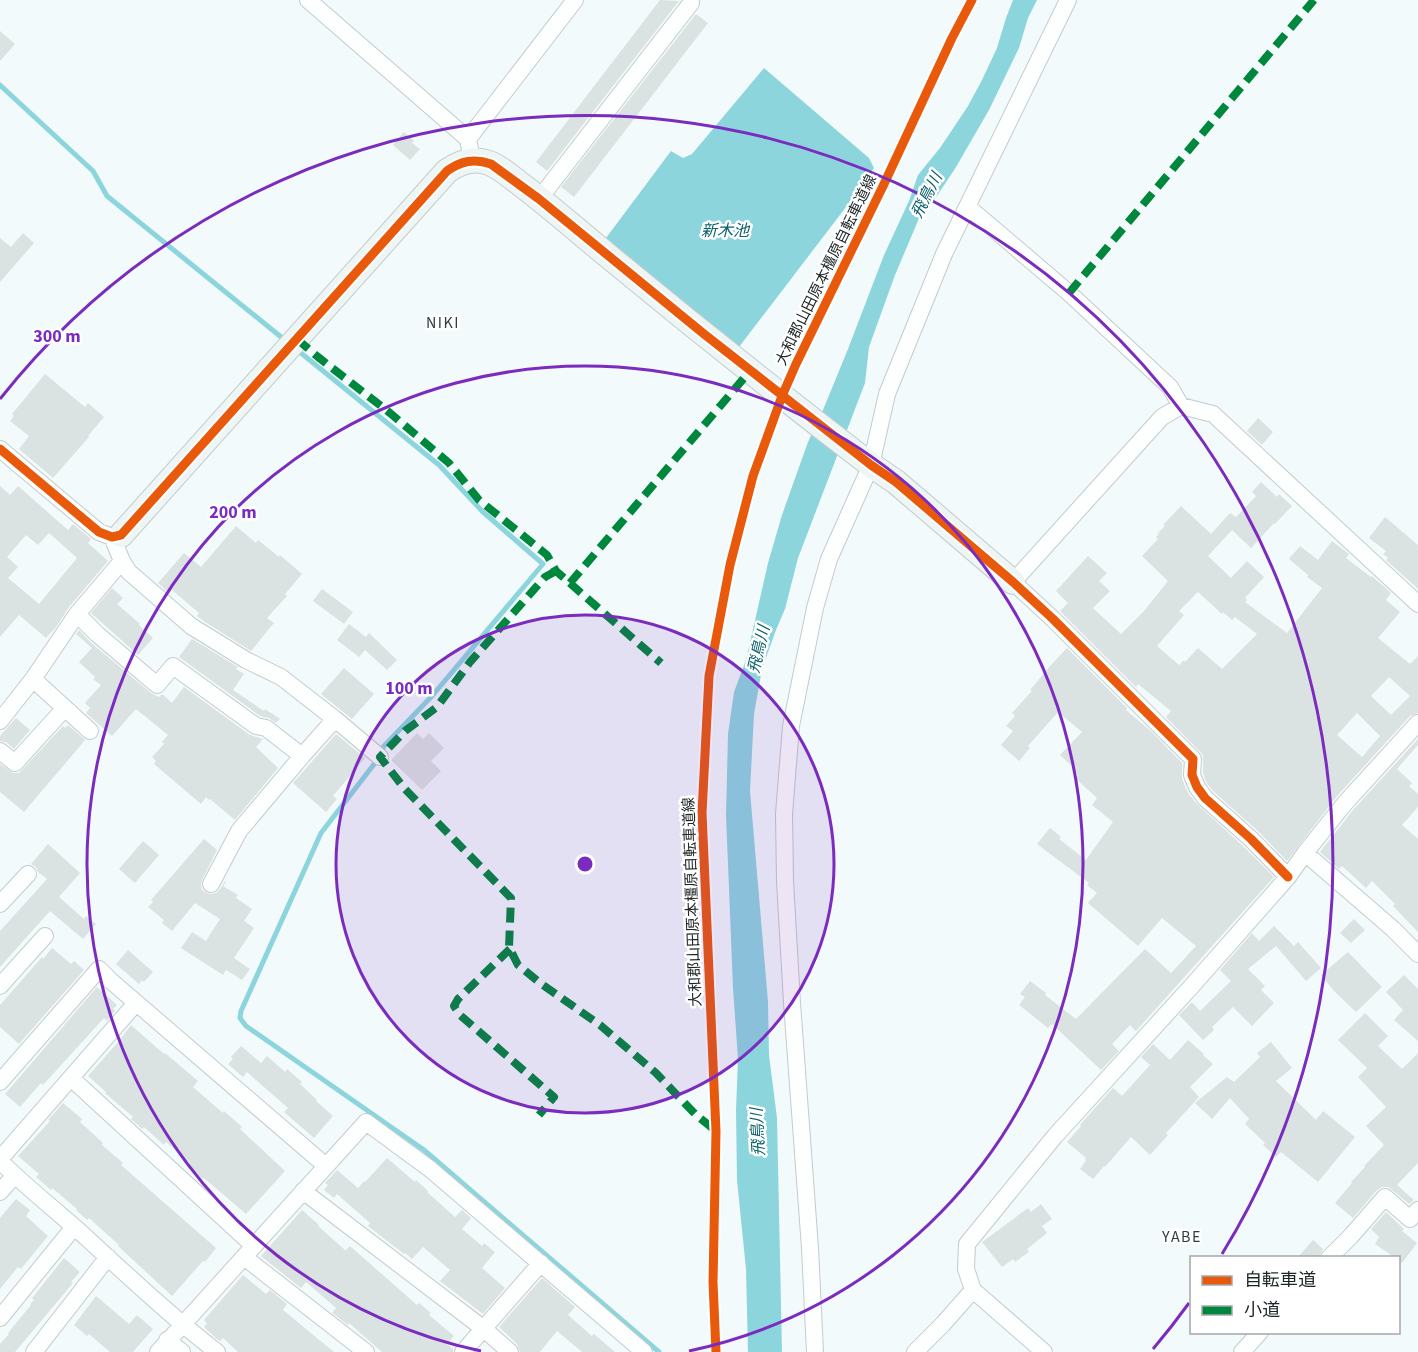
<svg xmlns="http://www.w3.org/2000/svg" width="1418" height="1352" font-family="'Source Sans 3','Noto Sans JP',sans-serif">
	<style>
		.water { fill: #8dd5dd }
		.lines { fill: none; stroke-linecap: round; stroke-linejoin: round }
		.stream { stroke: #8dd5dd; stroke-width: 5 }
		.building { fill: #dbe2e2; fill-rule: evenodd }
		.street-casing { stroke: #c4cbcc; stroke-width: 18 }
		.secondary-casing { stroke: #c4cbcc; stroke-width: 26 }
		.street { stroke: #fdfefe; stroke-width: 16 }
		.secondary { stroke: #edf5f5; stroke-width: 24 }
		.quiet { stroke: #00873e; stroke-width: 8; stroke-dasharray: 15 8; stroke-linecap: butt }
		.cycleway-casing { stroke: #fff; stroke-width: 13 }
		.cycleway { stroke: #e8590c; stroke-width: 9 }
		.ring { fill: none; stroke: #7b2cbf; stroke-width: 3 }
		.labels { text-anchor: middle; stroke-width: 5; stroke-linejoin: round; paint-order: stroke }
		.street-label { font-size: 15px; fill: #1e2526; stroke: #fff }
		.water-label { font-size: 16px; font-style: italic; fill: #0c626a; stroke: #fff }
		.neighbourhood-label { font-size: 16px; letter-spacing: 1.5px; fill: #2e3e40; stroke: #fff }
		.centre { fill: #7b2cbf; stroke: #fff; stroke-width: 3 }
		.ring-label { font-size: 18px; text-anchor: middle; font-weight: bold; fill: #7b2cbf; stroke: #fff; stroke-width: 5; stroke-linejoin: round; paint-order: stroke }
	</style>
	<rect width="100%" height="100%" fill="#f2fafb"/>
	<path class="water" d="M1013,0H1037L1028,18L1019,48L989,110L956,167L937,196L920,216L895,275L869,347L865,383L798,558L785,609L776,630L762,669L754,714L750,791L768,1002L769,1055L777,1118L782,1352H748L746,1269L737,1180L736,1110L738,1059L733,988L726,815L728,734L734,692L746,660L768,563L782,515L808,442L823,410L848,349L884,255L909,201L918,175L940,148L968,106L982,80L997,48L1006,18Z
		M764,68L869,158L874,168L846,207L739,347L606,238L671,151L683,158L692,154Z"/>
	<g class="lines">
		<path class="stream" d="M0,85L93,171L107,196L286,341
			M296,349L439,465L483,512L543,564L432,696L384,746L375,763L321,833L241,1011L240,1018L246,1026L424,1150L659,1352"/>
	</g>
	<path class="building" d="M660,0L679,1L547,171L536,162Z
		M696,14L708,23L574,197L561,187Z
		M0,31L15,44L0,61Z
		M404,132L414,141L412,143L420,149L410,160L393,145Z
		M23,233L34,243L0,282V238L11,247Z
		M45,374L85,407L88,403L104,417L88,436L89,437L53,478L19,449L29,436L10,421L14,416L12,414Z
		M1258,418L1273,432L1262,445L1247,431Z
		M1261,482L1277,497L1279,494L1292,506L1275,524L1274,523L1251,548L1232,530L1208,556L1231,578L1247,561L1264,577L1245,598L1247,600L1245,602L1287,633L1322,588L1307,577L1308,575L1289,559L1300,546L1318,560L1332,541L1349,554L1346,558L1371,577L1372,576L1391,593L1386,600L1400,612L1378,638L1410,664L1418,656V713L1410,716L1337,796L1287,861L1258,831L1213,791L1206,782L1203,773V755L1166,717L1171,711L1138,684L1136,687L1060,611L1068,603L1056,591L1088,556L1107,573L1099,581L1110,591L1093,608L1121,634L1144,611L1168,581L1142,556L1158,539L1156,537L1159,534L1158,533L1165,526L1163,525L1181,506L1211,534L1230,513L1236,517L1256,496L1252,492ZM1198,592L1222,614L1223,612L1232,620L1235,617L1257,634L1222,669L1198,648L1185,662L1184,660L1179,665L1157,646L1184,615L1179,611ZM1389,677L1410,696L1391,715L1371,696ZM1357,713L1380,736L1362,757L1337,735Z
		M0,486L10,495L18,486L68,530L73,524L91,539L88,543L108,561L69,607L56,627L46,638L19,615L0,637ZM49,533L77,558L39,604L8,578L18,567L7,557L26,535L38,545Z
		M1385,517L1418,545V589L1386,560L1388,558L1383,554L1386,551L1369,538Z
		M236,526L256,543L258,540L279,557L280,555L302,574L285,594L287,596L267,618L274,623L251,651L205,622L197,616L199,613L172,590L169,593L158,583L184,553L201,567Z
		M112,588L123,598L117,604L140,624L139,625L153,638L138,655L91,613Z
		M322,589L353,612L344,624L313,601Z
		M349,624L366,637L369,633L397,660L387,670L365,650L359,657L337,640Z
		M79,630L90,642L151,693L159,697L162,694L172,703L184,687L250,735L263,739L256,747L278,768L235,820L210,799L209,800L206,797L201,804L154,764L156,761L152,757L164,744L162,742L168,735L136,709L112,736L86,713L90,708L85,703L101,685L93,679L95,677L79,662L92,648L76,634Z
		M192,639L238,667L236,669L244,674L233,690L264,711L265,709L280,719L276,723L269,718L260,716L179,657Z
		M1067,648L1127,708L1126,710L1152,732L1182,763V779L1188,793L1197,804L1244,847L1274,877L1136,1031L1130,1025L1112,1044L1119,1051L1101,1070L1052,1024L1048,1028L1019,1005L1025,997L1020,994L1030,981L1046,993L1045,995L1076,1019L1145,949L1171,973L1196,946L1162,918L1138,946L1088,903L1097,893L1087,885L1089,883L1037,844L1050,828L1061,837L1059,839L1086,860L1113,822L1092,805L1097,798L1075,778L1078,775L1073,770L1074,768L1060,755L1082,732L1058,712L1028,746L1030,748L1019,761L1001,745L1013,731L1006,726L1015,716L1012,713L1032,691L1030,690L1051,665Z
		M344,668L374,694L352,719L321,694Z
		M16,718L30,730L14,749L6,742L0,741V736Z
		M68,725L85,740L24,812L0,792V764L13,773H19L63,726L65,728Z
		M417,733L423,739L429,733L444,748L431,761L441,771L422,790L391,760Z
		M336,734L365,758L333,796L337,799L326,812L293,783Z
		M1418,739V745L1397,769L1412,783L1409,786L1418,794V807L1402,825L1418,839V932L1393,906L1395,904L1372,881L1366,888L1342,866L1339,869L1320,852L1353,810Z
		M204,839L217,850L202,880L201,885L202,890L207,893L211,894L216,893L220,889L225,881L226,882L223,886L238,895L236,898L252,909L244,921L254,928L234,958L250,969L242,980L226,970L223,975L181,948L192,932L206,941L220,919L195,903L172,931L162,923L164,920L148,907L153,902L151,900Z
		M143,841L159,855L135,883L119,869Z
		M48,844L80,873L59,897L84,919L86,916L96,924L83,939L50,911L0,967V931L47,879L38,872L36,867L31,864Z
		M1354,919L1365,930L1351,943L1340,933Z
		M1274,926L1294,946L1298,942L1321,968L1306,981L1276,946L1248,969L1265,986L1261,990L1274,1003L1252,1026L1233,1007L1212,1027L1214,1030L1203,1040L1179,1015L1192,1002L1200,1011L1231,981L1220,970L1252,933L1259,941Z
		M52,948L71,964L74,961L84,970L19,1044L0,1027V1005L42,957L43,959Z
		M128,950L153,972L144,982L142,980L139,984L116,964Z
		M1348,952L1382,987L1356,1012L1334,991L1321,975Z
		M1404,975L1418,989V1041L1394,1020L1403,1010L1386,992Z
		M97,987L117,1005L113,1009L115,1011L107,1021L104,1018L43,1085L41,1083L20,1107L5,1094Z
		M1365,1013L1388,1036L1378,1046L1402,1069L1418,1053V1163L1397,1185L1414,1200L1409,1204L1391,1189L1388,1187H1382L1377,1190L1353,1218L1335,1203L1352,1183L1351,1182L1365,1167L1364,1166L1384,1145L1366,1126L1386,1107L1358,1077L1367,1068L1338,1040Z
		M131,1025L164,1054L165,1053L198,1081L193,1087L223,1113L224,1111L242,1127L240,1129L285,1171L246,1214L204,1178L203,1179L187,1166L190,1163L166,1142L164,1145L144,1127L142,1129L139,1126L131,1119L133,1117L105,1093L106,1092L88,1076L118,1042Z
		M1188,1040L1204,1054L1203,1055L1213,1064L1190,1087L1199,1097L1166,1133L1168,1135L1150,1155L1131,1137L1105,1167L1104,1166L1093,1179L1080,1169L1086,1161L1085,1160L1086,1158L1067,1142L1081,1126L1080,1125L1086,1118L1113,1088L1122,1096L1150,1065L1141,1057L1153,1044L1170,1060Z
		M1271,1042L1292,1068L1276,1081L1316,1120L1323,1111L1355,1137L1318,1182L1281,1152L1276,1157L1263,1145L1265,1143L1245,1124L1249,1119L1230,1098L1212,1119L1195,1103L1227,1077L1234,1082L1260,1057L1257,1053Z
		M241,1046L261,1063L267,1056L285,1072L287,1069L302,1082L300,1084L317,1100L316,1101L333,1116L314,1138L284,1112L288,1108L247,1072L243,1077L228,1064L233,1059L231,1057Z
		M63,1103L82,1119L80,1122L103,1143L102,1145L123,1163L121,1165L216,1248L205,1262L203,1261L172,1296L118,1246L119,1245L89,1218L87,1220L76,1210L77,1209L52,1188L51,1190L36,1177L39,1174L18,1156L50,1121L48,1120Z
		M387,1158L415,1182L416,1180L428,1191L427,1192L455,1217L462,1210L471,1218L462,1229L482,1246L484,1243L495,1252L482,1268L505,1288L483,1314L440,1281L450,1270L423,1247L412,1259L405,1253L404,1254L368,1226L370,1223L337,1194L334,1198L324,1190L328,1185L325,1183L337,1170L358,1188L364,1181L365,1182Z
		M16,1199L30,1210L26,1216L48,1236L21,1269L18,1267L0,1289V1218Z
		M1041,1204L1052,1219L1042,1226L1047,1233L1027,1249L1029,1252L1015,1262L1013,1259L1002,1267L982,1242L1028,1208L1031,1212Z
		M302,1210L319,1225L318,1226L345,1250H346L350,1246L417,1305L419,1303L431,1313L429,1315L454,1336L447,1344L453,1349V1352H382L349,1323L348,1325L332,1313L336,1308L306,1282L301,1288L261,1256Z
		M1386,1212L1404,1229L1402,1231L1417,1243L1402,1263L1398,1261V1257H1394L1375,1244L1379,1237L1371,1229Z
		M1313,1240L1323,1249L1319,1257H1298Z
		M64,1258L80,1272L71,1282L73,1283L15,1352H0V1344L9,1334L8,1333L31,1305L30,1304L34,1300L32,1298Z
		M243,1275L266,1294L270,1290L287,1304L283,1310L334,1352H238L223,1338L220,1341L217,1339L204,1327L207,1323L204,1320Z
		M542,1278L575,1307L568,1315L592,1336L594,1334L615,1352H582L557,1331L540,1352H520L517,1344L499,1327Z
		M96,1296L129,1324L137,1315L153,1329L133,1352H110L89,1334L87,1336L74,1325Z"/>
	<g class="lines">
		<g class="street-casing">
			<path id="street" d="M308,0L468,139L472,160
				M468,139L575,0
				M539,199L691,3
				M968,207L1069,293L1170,387L1181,406
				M0,449L99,532L112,537L120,535
				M112,537L122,561L129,572L191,626L246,660L281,677L335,719L380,757
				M77,614L97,634L157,685L173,666L256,726L266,728L302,756L335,719
				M33,679L90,731
				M0,721L33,679L77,614L122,561
				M0,751L15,763L65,708
				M1305,853L1393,929L1418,954
				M1288,877L1251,839L1205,798L1197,787L1192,775L1193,759L1053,619L1013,582L1162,417L1181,406L1213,414L1418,604
				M211,884L239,831L302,756
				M0,904L28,874
				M0,986L45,936
				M71,1078L254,1246
				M0,1082L99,969L111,981L326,1166
				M0,1159L136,1003
				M0,1161C25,1186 53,1208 79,1231C124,1272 168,1314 217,1352
				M303,1191L484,1329L510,1352
				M0,1192L14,1176
				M244,1257L366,1352
				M1329,1258L1351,1236L1385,1197L1410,1219L1418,1210
				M0,1318L74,1227
				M167,1340L182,1352
				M34,1352L108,1257
				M158,1352L366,1122L430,1169L644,1352
				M463,1352L541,1263
				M815,1352L810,1248L792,1003L785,881L784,814L791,726L815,608L829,559L871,465L887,394L944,254L1068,0
				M915,1352L943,1324L973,1290
				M1044,1352L973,1290L966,1269L967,1244L1055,1136L1190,988L1288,877L1305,853L1345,803L1418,723
				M1242,1352L1260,1332"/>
		</g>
		<g class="secondary-casing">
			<path id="secondary" d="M121,535L447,171C460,162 474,157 489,163C502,168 512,178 523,186C552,208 579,232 607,255C694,327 782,397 871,465L896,482L1013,582"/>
		</g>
		<use href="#street" class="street"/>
		<use href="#secondary" class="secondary"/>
		<path class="quiet" d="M1069,293L1314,0
			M297,339L318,357L390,413L449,463L479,500L547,555L556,571L661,663
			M556,571L545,577L470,662L437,707L405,731L380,757L404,788L511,898L509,947L518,965L540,983L600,1025L656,1073L696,1115L716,1131
			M570,583L750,371
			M510,949L458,999L454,1006L460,1015L554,1097L539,1115"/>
		<g class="cycleway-casing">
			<path id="cycleway" d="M0,449L99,532L112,537L121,535L447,171C461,161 474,158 491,164L539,199L704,334L871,465L896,482L1013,582L1053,619L1193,759L1192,775L1197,787L1205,798L1251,839L1288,877
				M716,1352L713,1282L716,1131L702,813L709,676L730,565L753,476L782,396L796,364L884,184L952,38L972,0"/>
		</g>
		<use href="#cycleway" class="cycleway"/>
	</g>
	<circle cx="585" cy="864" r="249" fill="#7b2cbf" fill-opacity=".12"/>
	<g class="ring">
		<circle cx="585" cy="864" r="249"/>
		<path d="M481 1351A498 498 0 1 1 689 1351"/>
		<path d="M1189 1303A747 747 0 0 1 1153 1349M0 399A747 747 0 0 1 1222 1254"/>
	</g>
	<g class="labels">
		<g class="street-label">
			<text transform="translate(826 270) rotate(-64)" y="5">大和郡山田原本橿原自転車道線</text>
			<text transform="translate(692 902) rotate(-92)" y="5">大和郡山田原本橿原自転車道線</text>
		</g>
		<g class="water-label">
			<text transform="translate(926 195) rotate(-63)" y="6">飛鳥川</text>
			<text x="725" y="236">新木池</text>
			<text transform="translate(758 649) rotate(-77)" y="6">飛鳥川</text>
			<text transform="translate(757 1132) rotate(-93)" y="6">飛鳥川</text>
		</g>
		<g class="neighbourhood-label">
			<text x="443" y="328">NIKI</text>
			<text x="1182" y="1242">YABE</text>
		</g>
	</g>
	<circle cx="585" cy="864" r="9" class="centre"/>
	<g class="ring-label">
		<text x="57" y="342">300 m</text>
		<text x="233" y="518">200 m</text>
		<text x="409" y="694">100 m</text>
	</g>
	<rect x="1190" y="1256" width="210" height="78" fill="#ffffff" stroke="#a5a8a8" stroke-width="1.5"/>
	<rect x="1202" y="1276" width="30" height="9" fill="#e8590c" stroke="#a5a8a8" stroke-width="1.5"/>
	<text x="1244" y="1286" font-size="18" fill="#1e2526">自転車道</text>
	<rect x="1202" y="1306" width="30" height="9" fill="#00873e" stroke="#a5a8a8" stroke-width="1.5"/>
	<text x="1244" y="1316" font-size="18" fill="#1e2526">小道</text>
</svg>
